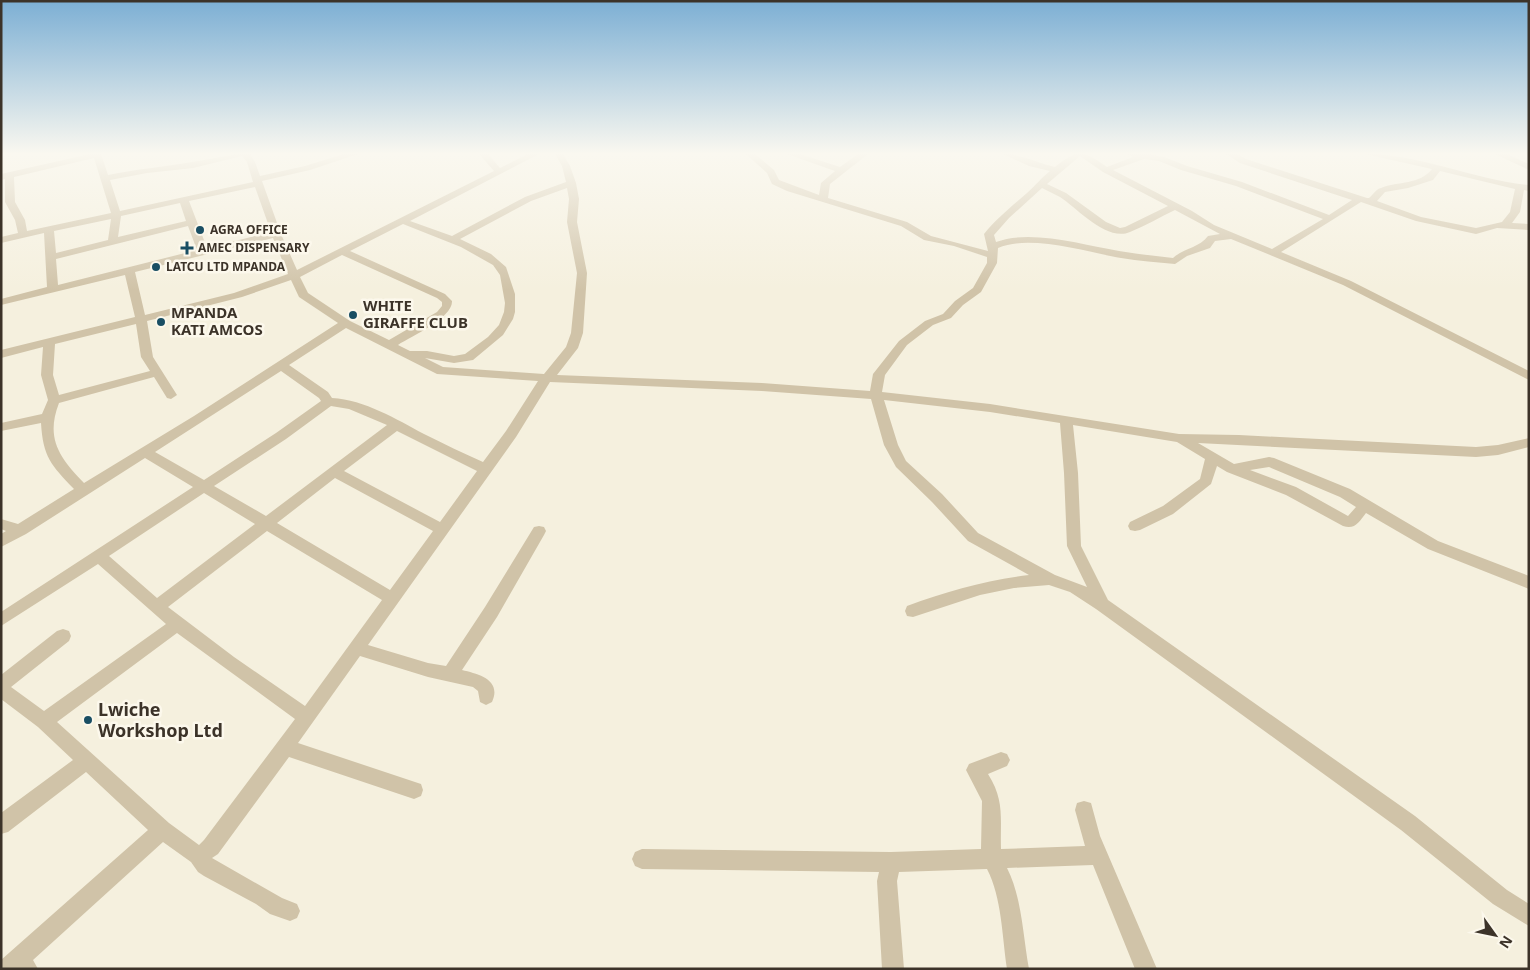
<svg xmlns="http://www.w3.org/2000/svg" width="1530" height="970" font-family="'Noto Sans',sans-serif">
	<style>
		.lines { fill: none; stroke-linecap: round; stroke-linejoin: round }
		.minor { fill: #d0c3a8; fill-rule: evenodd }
		.poi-dot { fill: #194e63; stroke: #fcf8ec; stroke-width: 2 }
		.labels { text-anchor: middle; stroke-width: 5; stroke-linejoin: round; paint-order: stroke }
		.far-poi-label { font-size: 12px; font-weight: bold; fill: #3c3329; stroke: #fcf8ec; text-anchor: start }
		.poi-label { font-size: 15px; font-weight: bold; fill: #3c3329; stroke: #fcf8ec; text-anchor: start }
		.near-poi-label { font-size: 18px; font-weight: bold; fill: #3c3329; stroke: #fcf8ec; text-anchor: start }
	</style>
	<rect width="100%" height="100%" fill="#f5f0de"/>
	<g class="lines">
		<path class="minor" d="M90,154H101L108,175C136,169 164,167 192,162C213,159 228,154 250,154L255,162L260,176L305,166L344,154H358L310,170L262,181L281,234L297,270L494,171L479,154H488L500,168L528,154H539L410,221L452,236L525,197L566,182L562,166L555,154H563L570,166L576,183L579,199L577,222L587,273L583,333L578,348L557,375L762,383L870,391L873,374L899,341L925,321L943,314L955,301L973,288L987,263V257L954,246L924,240L901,226L787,191L772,184L767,173L746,154H755L774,170L779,180L819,195L821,183L835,171L787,154H800L840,167L858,154H868L830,184L828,198L907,222L931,236L988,251L984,234C997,218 1012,206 1027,193C1035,186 1042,177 1050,171L1029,166L1003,154C1021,154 1038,163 1055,167C1079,148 1083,151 1107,167L1133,157L1127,154H1148L1164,157L1187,166L1242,182L1329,215L1352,200L1240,163L1226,154H1237L1246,159L1367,198H1369C1373,195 1376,189 1381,188C1398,181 1420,185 1432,169L1365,154C1421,154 1474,180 1529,185V191L1524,190L1520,212L1512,223L1529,224V230L1497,228L1476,234L1416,221L1361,202L1281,252L1351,281L1529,371V380L1343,285L1231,239L1215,241L1210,248L1187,256L1175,264C1157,262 1139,261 1121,258C1087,252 1029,234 998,248L997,263L981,292L963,305L951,318L933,325L907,345L885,375L882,392L990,404L1179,434L1239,435L1476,447L1498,445L1529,438V447L1498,455L1476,457L1198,443L1234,464L1269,457L1274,458L1350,489L1438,541L1529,576V589L1428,549L1366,513C1359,522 1355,530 1343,526L1286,495L1227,472L1217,466L1211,484L1173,514L1140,530L1135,531L1130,530L1128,526L1130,522L1163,506L1200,479L1205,459L1177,442L1073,425L1078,473L1081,546L1108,600L1415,816L1507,890L1529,904V926L1493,904L1401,830L1096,609L1070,592L1049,585L1014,588L980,595L913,617L907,616L905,611L907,606C947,591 987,580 1029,575L968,541L932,502L896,467L884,445L871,399L762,391L550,382L516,437L368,645L428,663L446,666L485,607L534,527L539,526L544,527L546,531L544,535L497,617L462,670C479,674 502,680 492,702L486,705L480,702L478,691L473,687L428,677L360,656L298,743L421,784L423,790L421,796L414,799L289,757L218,854L212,858L282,898L297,904L300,911L297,918L290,921L270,914L256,904L204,876L198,872L191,862L163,842L33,960L38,969H1V960L148,830L86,772L8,832L1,834V813L73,760L38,727L1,699V675L57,631L63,629L69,631L71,636L69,641L11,687L44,711L166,624L98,564L1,626V612L193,487L145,458L26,534L1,547V534L6,531L1,529V519L18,524L74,489C51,465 43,457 41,423L1,431V423L42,414L48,400L41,375L43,347L1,358V350L135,317L125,275L1,305V299L47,287L44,233L1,243V237L18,233L15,220L5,202V179L1,180V174ZM242,156L247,162L253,182L120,211L110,180L147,173L193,168ZM1080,156L1103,172L1168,206L1125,227L1120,228L1106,222L1066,193L1047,184ZM94,158L111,213L27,231L25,220L15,202L14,177ZM1144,159L1159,161L1181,170L1236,186L1323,219L1272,249L1214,225L1192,211L1113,170ZM1440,171L1515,189L1510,212L1502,222L1476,228L1421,217L1377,201L1385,192L1408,188L1433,180ZM255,187L271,232L207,248L189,201ZM567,188L569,199L567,222L577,273L571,333L566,347L544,374L443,367L425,358L454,363L473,360L503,335L513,319L515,312V294L506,267L491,254L460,239L531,201ZM1042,188C1048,191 1054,194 1060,197C1077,208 1107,242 1130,232C1145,226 1160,217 1175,210L1220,234L1208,236C1199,248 1184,248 1173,258C1155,256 1137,254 1119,251C1083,245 1031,229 996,242L994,235L1009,218ZM180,203L186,221L118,237L121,216ZM111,219L108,240L56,253L54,231ZM403,224L461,247L493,265L500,275L505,303L504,312L499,325L488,337L465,354L454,356L427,351H410L398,345C412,336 453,318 452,301L445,294L350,251ZM188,226L197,250L58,285L56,259ZM273,238L288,274L234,293L145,315L135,272ZM342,255L437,298L442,302V306L437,312L389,340L350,321L308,293L300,277ZM291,280L299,297L338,323L194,416L84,483C60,458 45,439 59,403L154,377L167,398L171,399L177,395L153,357L147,321L242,297ZM136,324L141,357L150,371L59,395L53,375L55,344ZM346,328L437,374L538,381L506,431L483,462C463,453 444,444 424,434C396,419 365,400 332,398L328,392L289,365ZM281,371L319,398L321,401L276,433L204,480L155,452ZM884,400L990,412L1060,423L1064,473L1067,546L1087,587L1055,575L978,533L942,494L906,461L898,445ZM331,406L349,409L387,425L266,516L214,486L286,439ZM397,431L477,471L440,522L344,471ZM1269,467L1340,497L1356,507L1348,516L1296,487L1250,470ZM335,478L433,531L390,590L277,523ZM204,493L255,524L157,598L109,556ZM267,531L382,600L305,706L234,657L168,607ZM177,633L295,719L204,840L199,845L169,823L57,722Z
			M1495,154H1507L1529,164V170Z
			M1001,752L1007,754L1010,760L1007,766L988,774C1005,801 1000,818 1001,849L1085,846L1075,810L1077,803L1084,801L1091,803L1100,836L1157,969H1135L1093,865L1007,868C1022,897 1023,937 1029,969H1007C1002,936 1002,898 987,869L899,872L897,881L904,969H882L877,881L879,872L642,869L635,866L632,859L635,852L642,849L891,852L981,849L982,801L966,770L969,764Z"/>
	</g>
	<linearGradient id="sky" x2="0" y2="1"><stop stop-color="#7cafd4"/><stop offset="0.53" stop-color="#faf8f0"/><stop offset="1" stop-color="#faf8f0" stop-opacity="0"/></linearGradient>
	<rect width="1530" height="290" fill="url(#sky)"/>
	<g class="poi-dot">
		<circle cx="200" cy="230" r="5"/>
		<path d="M184.5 240.5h5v5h5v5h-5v5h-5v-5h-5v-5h5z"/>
		<circle cx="156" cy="267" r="5"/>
		<circle cx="353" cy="315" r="5"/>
		<circle cx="161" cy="322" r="5"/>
		<circle cx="88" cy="720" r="5"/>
	</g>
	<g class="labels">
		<g class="far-poi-label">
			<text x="210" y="234">AGRA OFFICE</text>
			<text x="198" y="252">AMEC DISPENSARY</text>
			<text x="166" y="271">LATCU LTD MPANDA</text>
		</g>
		<g class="poi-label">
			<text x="363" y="311">WHITE<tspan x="363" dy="17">GIRAFFE CLUB</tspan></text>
			<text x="171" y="318">MPANDA<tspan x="171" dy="17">KATI AMCOS</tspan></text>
		</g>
		<g class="near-poi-label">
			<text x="98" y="716">Lwiche<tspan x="98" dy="21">Workshop Ltd</tspan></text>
		</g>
	</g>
	<rect width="1530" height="970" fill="none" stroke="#3c3329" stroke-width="5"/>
	<g transform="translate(1495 935) rotate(123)" stroke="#fcf8ec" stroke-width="4" paint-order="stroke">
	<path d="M0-4L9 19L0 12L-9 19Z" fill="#3c3329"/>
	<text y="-8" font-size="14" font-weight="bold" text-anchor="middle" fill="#3c3329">N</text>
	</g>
</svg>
